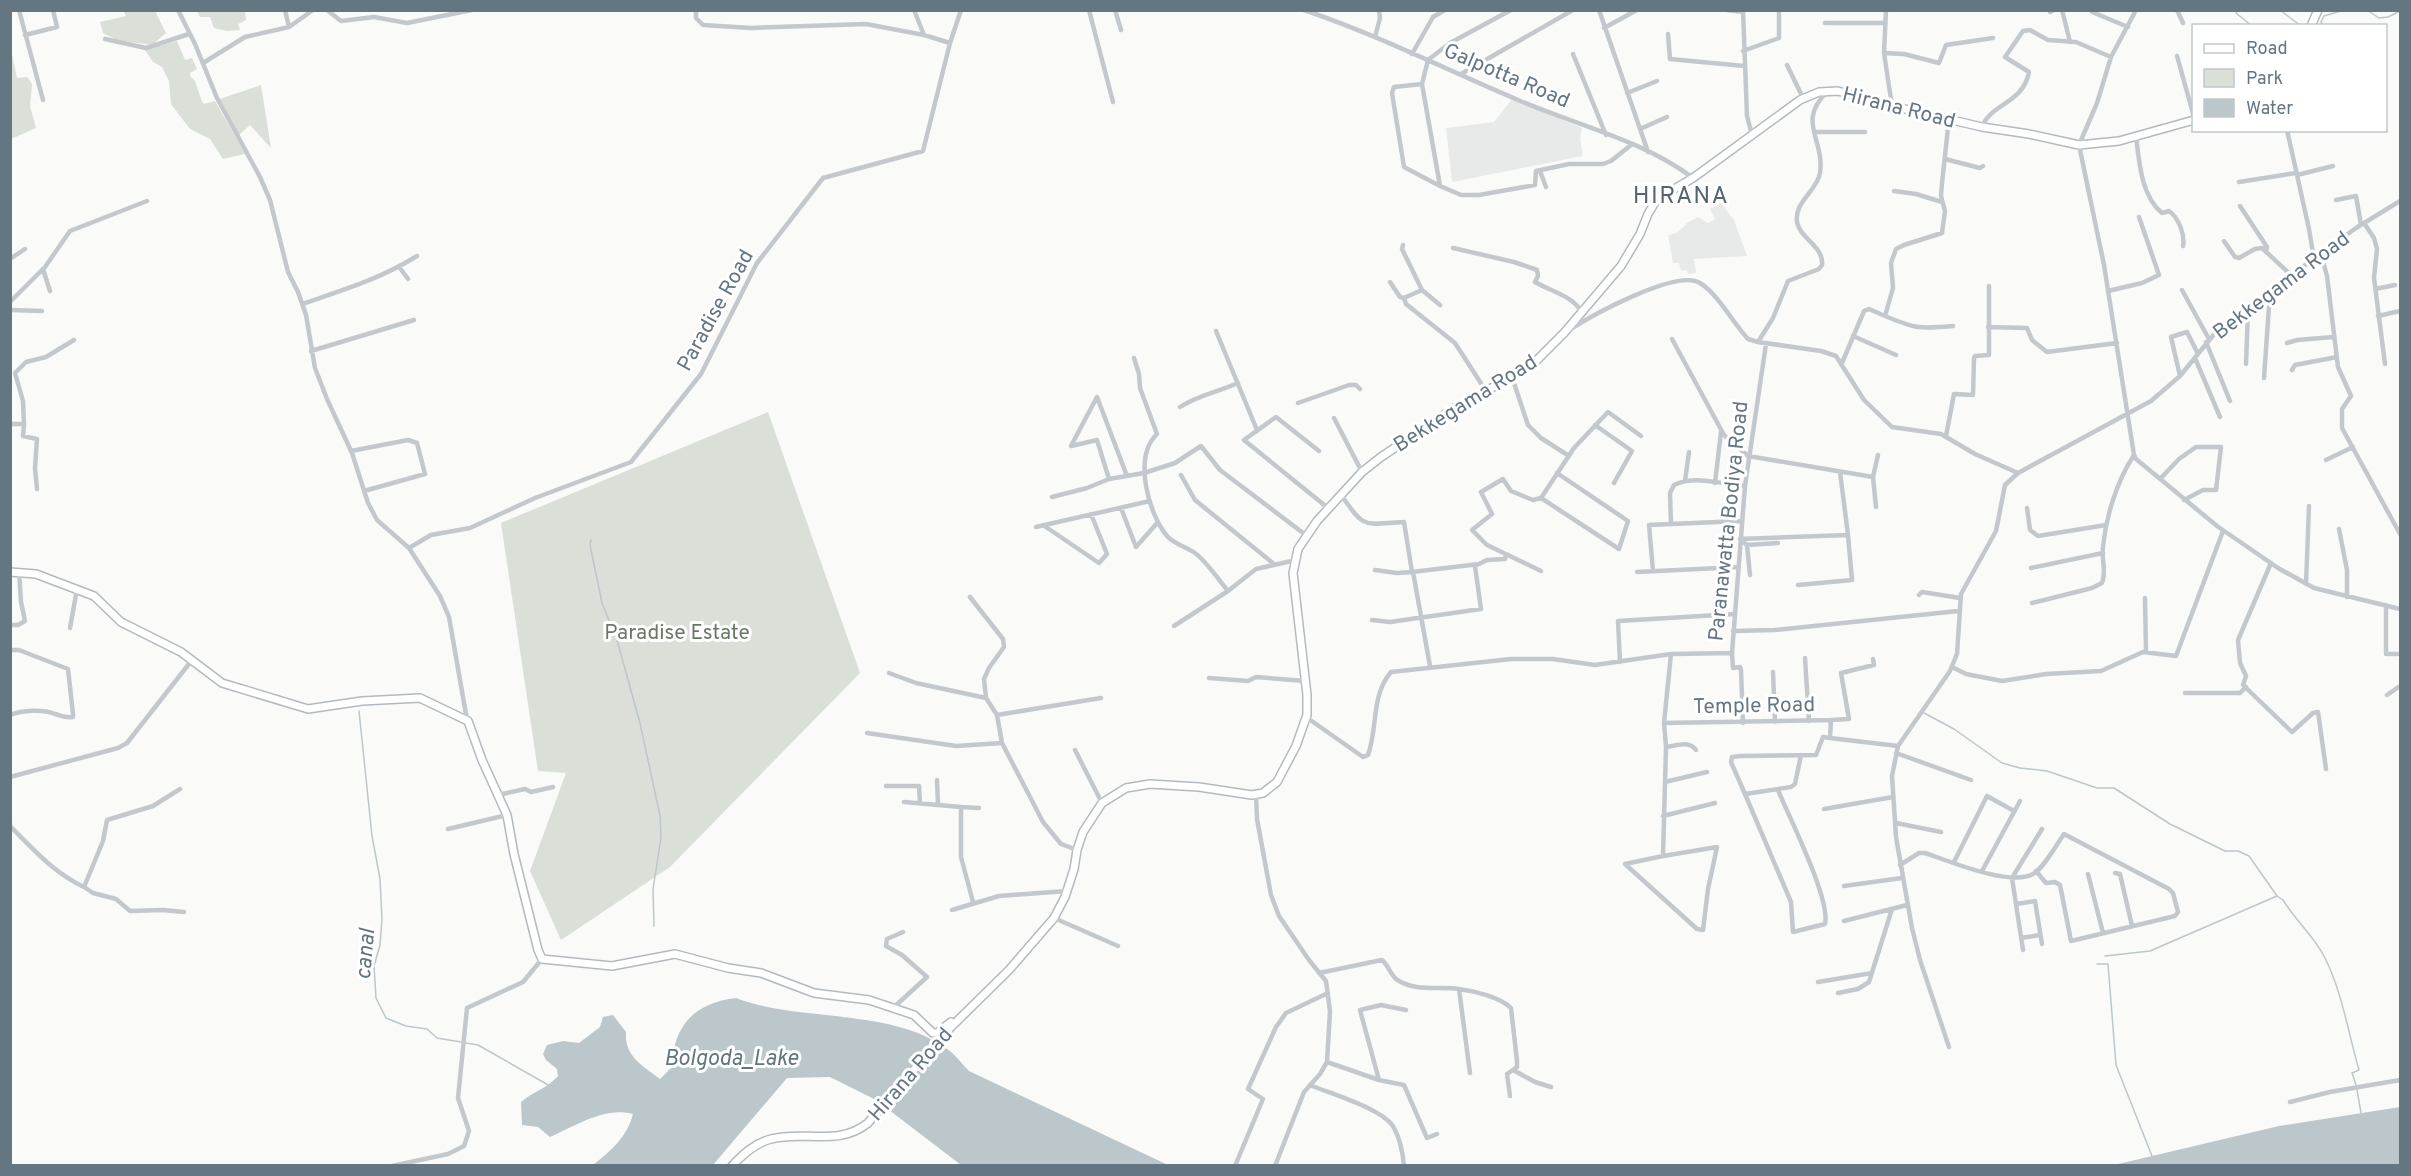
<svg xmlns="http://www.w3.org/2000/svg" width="2411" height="1176" font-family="Overpass,sans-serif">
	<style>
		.built { fill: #e8e9e9 }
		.green { fill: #dadfd7 }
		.water { fill: #bbc7cb }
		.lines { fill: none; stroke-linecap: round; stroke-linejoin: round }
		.stream { stroke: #bbc7cb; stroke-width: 1.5 }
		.secondary-casing { stroke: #b3babf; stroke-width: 10 }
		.street { stroke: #c3c8cc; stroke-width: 4.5 }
		.secondary { stroke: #fff; stroke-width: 7 }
		.labels { text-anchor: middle; stroke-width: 6; stroke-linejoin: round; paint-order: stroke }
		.street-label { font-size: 21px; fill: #657683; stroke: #fff }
		.park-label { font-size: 21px; fill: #687a64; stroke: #fff }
		.water-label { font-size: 22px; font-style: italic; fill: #60757c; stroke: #fff }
		.quarter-label { font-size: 24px; letter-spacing: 1.5px; fill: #57646e; stroke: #fff }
	</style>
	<rect width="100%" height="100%" fill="#fafaf8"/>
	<path class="built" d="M1512,99L1582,128L1580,139L1583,156L1452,182L1446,128L1494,122Z
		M1721,203L1734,220L1747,256L1694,259L1696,273L1688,274L1687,270L1681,271L1679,263H1673L1668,235L1677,233L1687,223L1698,217L1708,223L1715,219L1710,209Z"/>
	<path class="green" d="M123,11H157L156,13L166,33L152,45L117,40L103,33L100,22L126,16Z
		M197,11H245L246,20L238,24L240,30L227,31L214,28L210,17H200Z
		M177,41L185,60L192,58L197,69L190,73V76L195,81L202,102L204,104L215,101L245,154L223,159L210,139L190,129L171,104L169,81L162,67L153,62L145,50Z
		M11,50L17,78L27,77L32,84L30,106L36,128L11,139Z
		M261,85L271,148L250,125L239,135L220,99Z
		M768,412L860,673L670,867L561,940L530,871L566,773L538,771L501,523Z"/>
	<path class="water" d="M736,998C800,1023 894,1007 950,1051C957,1057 963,1065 969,1071L1168,1165H961L876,1100L830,1077L787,1078L713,1165H593C611,1151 627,1137 633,1114C605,1106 575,1126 550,1137L538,1127L522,1125L521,1102C535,1090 547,1089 558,1076L557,1069L546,1060L543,1054L547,1045L563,1041L579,1043L600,1027L603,1017L613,1015L626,1032C624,1056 643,1066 660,1079L672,1067C673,1025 695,1003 736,998Z
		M2400,1107V1165H2114L2279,1126Z"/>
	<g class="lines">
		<path class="stream" d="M2238,10L2236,13L2252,26
			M2280,10L2301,26
			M2367,10L2379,18L2388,17L2400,11
			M2323,26L2321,22L2324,16L2344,10
			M591,540L590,545L602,603L617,640L640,723L660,816L661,838L653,889L654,926
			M359,711L372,836L380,879L382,919L380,945L374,966L376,998L386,1018L406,1026L427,1029L437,1038L461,1042
			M1924,713L1954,729L2002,763L2020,768L2047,771L2097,788H2114L2170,824L2225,851H2238L2249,856L2277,896L2283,900C2295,920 2313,935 2324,956C2342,991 2348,1032 2359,1070L2352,1073L2356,1085
			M2105,956L2150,951L2277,896
			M2097,964H2108L2116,1065L2152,1156
			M466,1043L478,1045L550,1086
			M2357,1090L2361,1113"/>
		<g class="secondary-casing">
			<path id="secondary" d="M2311,26L2318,10
				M10,572L36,574L94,596L121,622L181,652L222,683L308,709L362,701L420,698L468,721L482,760L507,815L514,854L538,950L542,959L612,966L675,954L728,968L761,973L814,993L869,1000L914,1015L933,1033H937L951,1022
				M732,1166C743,1154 755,1143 771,1139C804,1130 838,1147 868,1123L951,1027L1009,970L1054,918L1065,897L1074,869L1077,850L1083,832L1102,803L1126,788L1150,784L1199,787L1252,795L1263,793L1277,782L1296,746L1307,715V695L1293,573L1298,549L1317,521L1362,472L1381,457L1456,407L1512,377L1536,361L1564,333L1621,266L1640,234L1648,214L1657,199L1693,178L1800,100L1819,92L1838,91L1892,106L1982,127L2029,134L2079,145L2119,141L2194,120"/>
		</g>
		<path class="street" d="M19,10L43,100
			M178,10L195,44L217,98L260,177L270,200L288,272L298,292L306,315L315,368L327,399L352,453L368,503L377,520L409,548
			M285,10L289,27
			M327,10L341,21L374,17L407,23L472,10
			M696,10V18L703,25L751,28L866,24L924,35L950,43
			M914,10L924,35
			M1089,10L1113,102
			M1115,10L1121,30
			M1304,10C1378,35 1447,70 1518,100C1576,125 1643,140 1693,178
			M1599,10L1648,152
			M1727,10L1743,12
			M1743,10L1747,116L1752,135
			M1886,10L1884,53L1892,106
			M2062,10L2070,42
			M2136,10L2111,57L2097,103L2079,145L2104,265L2134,455L2136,459L2217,526L2278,568L2314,588L2400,609
			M2177,10L2183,23
			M2050,12L2054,10
			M2092,12L2128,27
			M1825,23H1885
			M1604,28L1637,10
			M1668,34L1670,59L1744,66
			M25,35L57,27L53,10
			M1375,37L1380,18L1379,10
			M105,39L146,48L189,34
			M1743,51L1779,38V10
			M1884,53L1904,54L1939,63L1946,45L1993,38
			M1412,54L1433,17L1445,10
			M1573,54L1606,135
			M2177,56L2194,117
			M203,63L245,37L289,27L313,10
			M1787,65L1803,98
			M1461,74L1573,10
			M1422,84L1440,186L1404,167L1392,93L1394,87L1422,84L1428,60L1450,43L1511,10
			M1627,93L1657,81
			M1982,127C1991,103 2023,104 2029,72L2005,57L2023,31L2030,30L2048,40L2076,42L2111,57
			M1640,129L1667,117
			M2287,130L2309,229L2314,259
			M1814,132H1865
			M2136,136C2139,161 2141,196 2162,213L2169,211C2179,218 2185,235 2183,246
			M1945,159L1980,168L1983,166
			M1540,171L1546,187
			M2297,175L2333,166
			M2239,182L2296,173
			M1440,186L1461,195H1479L1535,185L1536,171L1569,164H1603L1611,161L1631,145
			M1894,191L1916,194L1942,202
			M2336,200L2356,196L2361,225
			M2240,206L2267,247L2266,251
			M2364,223L2374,238L2377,249L2374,278L2385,364
			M2224,241L2235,257L2239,258L2255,249L2262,248L2292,276
			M1403,245L1402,249L1422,290L1440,305
			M1453,248L1514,262L1537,270L1538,276L1535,282C1548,290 1575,297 1581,312
			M2321,254L2327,276L2338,367L2351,396L2342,409V428L2400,534
			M10,259L25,249
			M400,268L408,279
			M43,269L50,291
			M1390,282L1400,297L1404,298L1422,290
			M2375,289L2395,285
			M2182,290L2209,339
			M2108,291L2142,283L2159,275L2139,217
			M1404,298L1406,304L1455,343L1486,391
			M10,302L45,267L70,231L147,201
			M302,304C343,290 380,279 417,256
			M10,310L42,311
			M1885,316C1916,329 1920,329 1953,326
			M2378,316L2400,311
			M1988,327L2027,328L2032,340L2047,352L2117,343
			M1569,330C1591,316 1677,268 1700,283C1718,294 1733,323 1748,339L1758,342L1821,351L1836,356L1864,400L1892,427L1941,434L1975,454L2018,473L2151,401L2180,376L2220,327L2356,228L2400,201
			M1216,331L1257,430
			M1853,336L1896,355
			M1672,339L1724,435L1748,456L1873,477L1878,455
			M1758,342L1773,318L1788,281L1819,269L1822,265C1824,246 1800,239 1797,222C1794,202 1817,191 1820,173C1825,139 1796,122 1827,92
			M2206,342L2230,401
			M2287,343L2297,340L2333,337
			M311,351L414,320
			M1134,358L1139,374L1140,388L1157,434C1133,457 1148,513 1167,536C1174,544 1186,547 1195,553C1207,562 1218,579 1228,591
			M2195,358L2220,417
			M1842,363L1864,311L1869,309L1885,316L1893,288L1891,263L1896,249L1904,245L1942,233L1945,211L1941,196L1942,183L1949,119
			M2246,364L2248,308
			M2292,370L2295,365L2337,357
			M2180,376L2171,337L2187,332L2198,354
			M1512,377L1528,425L1541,438L1569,456
			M2264,378L2270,292
			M1298,403L1349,385H1356L1360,389
			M1180,407C1198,395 1218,392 1238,383
			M1334,418L1362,472
			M10,424H24L23,401L15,373L26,362L46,357L74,340
			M24,424L23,436L37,439L35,468L37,489
			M1595,425L1632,451L1614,483
			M1946,436L1954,394L1973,395L1974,358L1975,356L1989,355V286
			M351,451L408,440L417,443L425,474L364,491
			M1319,451L1276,417L1244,440L1328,508
			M2326,460L2353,447
			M1840,472L1848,535
			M1181,475L1195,500L1274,564
			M1873,477L1876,507
			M1109,479L1097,440L1071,446L1097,397L1127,476
			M2160,479L2179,459L2196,447H2221L2216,490H2203L2184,500
			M1685,481L1689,452
			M1715,483L1721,432
			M1341,495C1366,530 1362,524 1404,522L1412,572L1479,564
			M1052,497L1087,488L1109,479L1144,473L1175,463L1201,446L1220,470L1307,536
			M1541,498L1619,549L1628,521L1557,473
			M1121,508L1136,547L1158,522
			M2027,508L2030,530L2038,536L2106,525
			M1741,521L1671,524L1670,493L1674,485C1695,475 1723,484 1745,486
			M1043,525L1099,563L1107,554L1091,514
			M1036,527L1150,501
			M2339,529L2347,570V597
			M1740,539L1848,535L1852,580L1798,585
			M1740,539L1747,545L1778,543
			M1747,545L1750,575
			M2271,563L2238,640L2240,663L2246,676L2243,685L2292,732L2313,713L2318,712L2326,769
			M2031,568L2103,553
			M1375,570L1397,573L1413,572L1430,666
			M1541,571L1487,545L1472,530L1492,514L1481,492L1503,479L1511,491L1533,500L1541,498L1574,448L1608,412L1641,436
			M1653,571L1649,525L1671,524
			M1637,572L1739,567
			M2306,584L2309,506
			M1919,595L1922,592L1960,598
			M970,597L1003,639L1004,647L989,668L984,679L986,698
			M2145,598L2146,652
			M2032,603L2092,588L2102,583C2107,571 2101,560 2103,547C2106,516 2117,481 2134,455
			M2386,605V654H2400
			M1372,620L1390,622L1481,609L1475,566L1487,560L1505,559L1506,555
			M10,625H18L25,621L21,602L19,571
			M1174,626L1228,591L1256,569L1296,560
			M70,628L77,589
			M1733,631L1775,630L1958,611
			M10,650H19L68,669L73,714V717C64,718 62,716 55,714C43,709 22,710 10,715
			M1732,653L1733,668L1740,667L1741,670L1743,723
			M1805,658L1809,721
			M1620,662L1618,621L1735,614
			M1952,667L1966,674L2002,681L2046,674L2101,671L2143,652L2176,656L2223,531
			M1773,672L1775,722
			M889,673L916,683L986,698L997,715L1002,743L1043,822L1061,844L1077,850
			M1209,678L1248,681L1256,677L1305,681
			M2185,693H2240L2246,687
			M2387,695L2400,686
			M997,715L1101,698
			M1306,717L1363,757L1368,755C1378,727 1371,695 1391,672L1511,659H1553L1595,665L1671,654
			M467,720L449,617L440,596L409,548L431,535L470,528L535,498L631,462L701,374L757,263L823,178L923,151L950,43L961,10
			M1831,720L1849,719L1841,673L1874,665L1873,659
			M1664,723L1831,720L1830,738L1898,746
			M867,733L956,746L1002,743
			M1666,747C1676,746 1689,740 1696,750
			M1075,750L1102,803
			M1896,753L1971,780
			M1801,755L1795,784L1791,787L1745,794L1731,762L1732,757L1741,756L1816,755L1823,737L1830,738
			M10,777L118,748L127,743L192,660
			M937,780L938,805
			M1665,782L1707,772
			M886,786H919L920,803
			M1256,794L1257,819L1271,895L1279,916L1309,960L1326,981L1330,1011L1327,1062L1320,1074L1304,1092L1275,1166
			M1745,794L1791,902L1793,932L1825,924C1831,900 1789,817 1778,790
			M498,795L525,789L531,792L553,787
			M904,802L961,807
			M1824,809L1893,797
			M1663,816L1715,803
			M1896,823L1941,832
			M10,826C34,850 54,873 84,887L103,841L107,820L153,806L180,789
			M448,829L507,815
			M1954,862L1987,796L2014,811
			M1625,864L1663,856L1666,747L1664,723L1671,654L1732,653L1745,486L1766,344
			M1625,864L1697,929L1703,930L1708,889L1717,847L1663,856
			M1900,865L1919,853H1925C1949,861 2010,887 2033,874C2043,869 2057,844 2064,834L2169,889L2173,893L2178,912L2175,916L2071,941L2060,885L2055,882L2046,883L2036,871
			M1982,871L2020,801
			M2115,873L2120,874L2132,926
			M2088,874L2103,933
			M1844,886L1902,878
			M84,887L93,893L116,899L130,911L163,910L184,912
			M973,902L961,857V807L979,808
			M2016,904L2035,901L2042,944
			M952,910L999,896L1067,891
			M1054,918L1118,946
			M1844,921L1907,905
			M2021,938L2040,935
			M2023,950L2012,878L2042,829
			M1319,973L1382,960C1390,967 1390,976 1399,981C1418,992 1440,986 1459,989C1474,991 1500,997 1511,1008L1517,1061V1067L1507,1074L1510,1096
			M1818,982L1872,973
			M1459,989L1470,1073
			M1838,993L1858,989L1869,982L1892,909
			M893,1008L927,977L902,955L886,946L887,939L903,932
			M1949,1047L1920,960L1912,928L1896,837L1892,776L1898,746L1950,671L1957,654L1961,594L1996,531L2005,485L2018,473
			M1327,1062L1379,1080L1360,1010L1381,1005L1406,1010
			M1513,1070L1535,1082L1551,1087
			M1379,1080L1404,1085L1427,1138L1437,1134
			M1310,1085C1331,1094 1384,1109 1394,1128C1400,1139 1403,1154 1404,1166
			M2290,1102L2330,1092L2400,1080
			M392,1166L448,1154L464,1146L469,1131L458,1098L467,1008L523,982L542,959
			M1235,1166L1263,1099L1248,1089L1276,1027L1286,1013L1328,993"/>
		<use href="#secondary" class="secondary"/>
	</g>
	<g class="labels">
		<g class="street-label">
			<text transform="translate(1507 75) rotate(23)" y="7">Galpotta Road</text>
			<text transform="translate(1899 107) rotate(14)" y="7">Hirana Road</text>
			<text transform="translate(2281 285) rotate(-37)" y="7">Bekkegama Road</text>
			<text transform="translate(715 310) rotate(-61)" y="7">Paradise Road</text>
			<text transform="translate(1465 403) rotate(-32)" y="7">Bekkegama Road</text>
			<text transform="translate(1728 521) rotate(-84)" y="7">Paranawatta Bodiya Road</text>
			<text transform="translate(1754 705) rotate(-1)" y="7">Temple Road</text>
			<text transform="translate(910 1074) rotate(-49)" y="7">Hirana Road</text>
		</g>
		<g class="park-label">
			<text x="677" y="639">Paradise Estate</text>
		</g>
		<g class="water-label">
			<text transform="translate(364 954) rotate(-85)" y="8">canal</text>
			<text x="731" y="1065">Bolgoda_Lake</text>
		</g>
		<g class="quarter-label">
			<text x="1681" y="203">HIRANA</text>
		</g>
	</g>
	<rect width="2411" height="1176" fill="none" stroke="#657683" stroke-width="24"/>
	<rect x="2192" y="24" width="195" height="108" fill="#ffffff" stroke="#c1c8cd" stroke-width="1.5"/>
	<rect x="2204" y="44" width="30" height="9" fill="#ffffff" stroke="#c1c8cd" stroke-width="1.5"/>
	<text x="2246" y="54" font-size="18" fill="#657683">Road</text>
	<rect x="2204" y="69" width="30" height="18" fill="#dadfd7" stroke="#c1c8cd" stroke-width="1.5"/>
	<text x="2246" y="84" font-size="18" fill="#657683">Park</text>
	<rect x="2204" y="99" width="30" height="18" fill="#bbc7cb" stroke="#c1c8cd" stroke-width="1.5"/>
	<text x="2246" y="114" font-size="18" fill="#657683">Water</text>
</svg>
